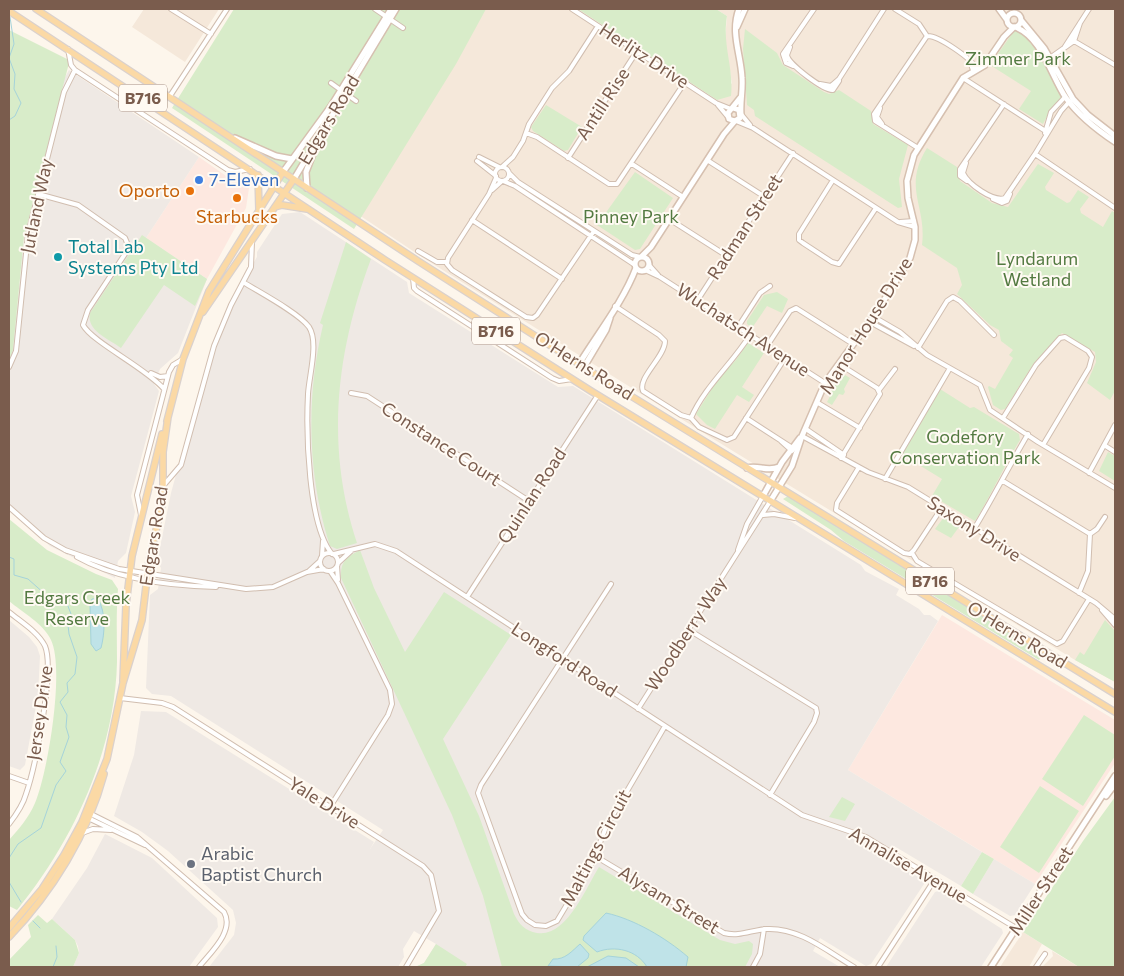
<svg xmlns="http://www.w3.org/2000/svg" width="1124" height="976" font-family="Commissioner,sans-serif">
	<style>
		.residential { fill: #f5e8da }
		.commercial { fill: #fde8e0 }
		.industrial { fill: #efe9e4 }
		.green { fill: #d8ecc9 }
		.water { fill: #bfe3e8; stroke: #a5d3da }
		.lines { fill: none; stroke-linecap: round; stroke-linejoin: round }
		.stream { stroke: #a5d3da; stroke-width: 1 }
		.street-casing { stroke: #d1beb0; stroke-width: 6 }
		.secondary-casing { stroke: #d6c0b0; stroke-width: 8 }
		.primary-casing { stroke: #dad1cd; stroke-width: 8 }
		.street { stroke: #fff; stroke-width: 4 }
		.secondary { stroke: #fff; stroke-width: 5 }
		.primary { stroke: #fbd9a5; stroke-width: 5.5 }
		.shop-dot { fill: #3f7fe0; stroke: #fffaf3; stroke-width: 2 }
		.food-dot { fill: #e8710a; stroke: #fffaf3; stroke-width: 2 }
		.culture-dot { fill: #0f9aa8; stroke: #fffaf3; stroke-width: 2 }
		.worship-dot { fill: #6b7280; stroke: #fffaf3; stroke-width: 2 }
		.labels { text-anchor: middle; stroke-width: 4; stroke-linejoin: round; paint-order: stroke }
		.shield { fill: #fffaf3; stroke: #a28b7f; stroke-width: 1 }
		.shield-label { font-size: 16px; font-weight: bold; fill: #7a5c4d }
		.street-label { font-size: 18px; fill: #7a5c4d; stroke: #fffaf3 }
		.park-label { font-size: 18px; fill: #537a41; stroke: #fffaf3 }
		.shop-label { font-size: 18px; fill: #366cbe; stroke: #fffaf3; text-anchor: start }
		.food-label { font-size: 18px; fill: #c56008; stroke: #fffaf3; text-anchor: end }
		.culture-label { font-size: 18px; fill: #0d838f; stroke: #fffaf3; text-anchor: start }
		.worship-label { font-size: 18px; fill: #5b616d; stroke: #fffaf3; text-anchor: start }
	</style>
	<rect width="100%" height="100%" fill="#fdf6ec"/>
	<path class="residential" d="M144,9H219L185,62L132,27Z
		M268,9H578L717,100L732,83L725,41L727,16L716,9H1115V682L1075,660L715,440L417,254L419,251L416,253L230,129Z
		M1023,932L1042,944L1029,967H1000Z
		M1052,951L1079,967H1042L1053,956Z"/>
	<path class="commercial" d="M199,157L229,178L242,179L249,188L246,208L207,279L146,238Z
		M942,615L1115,720V763L1035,884L848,770Z"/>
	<path class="industrial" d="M69,70L199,157L146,238L207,279L178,353L160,369L154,384L159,391L131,496L135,512L126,553L118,561L115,578L50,546L9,511V360L13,350L24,237L64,79Z
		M300,212L407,282L409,293L558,387L573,386L861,565L865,571L899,589L896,595L919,609L924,615H930L938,621L848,770L982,852L961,886L894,846L887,858L923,880L924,884L871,964L866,966L820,938L813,951L840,967H415L424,963L436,944L414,931L403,949L404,957L398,967H209L234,935L236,923L233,910L168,851L142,832L114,816L134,755L141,711L166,712L374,842L370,849L383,830L171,696L152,694L146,688L150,595L158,589L161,568L157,562L171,493L211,348L229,303L257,257V252L282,214Z
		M9,620L29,637L37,647L40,656L38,695L25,765L20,770L9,766Z
		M105,834L152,858L217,918L218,927L189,967H73L79,953L78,946L75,940L52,919L87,868Z
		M994,859L1035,884L1015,915L1010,916L973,894Z
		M941,890L1002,929L1003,933L981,967H886L935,892Z"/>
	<path class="green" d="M234,9H486L456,64L354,229L172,108Z
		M578,9H716L727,16C722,46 734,67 731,96L717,100Z
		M745,29L777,53L783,65L824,92L829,94L839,90L871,111L873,124L908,145L899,179L902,207L898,208L755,116L754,110L747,105L743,49Z
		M9,30L69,60V63L24,237L13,350L9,360Z
		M1014,31C1031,31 1053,82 1063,96L1051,109L1043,124L1019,109L1031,91L990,65Z
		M546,105L582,127L568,150L564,151L533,131L531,127Z
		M927,148L957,167L960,181L992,203L1008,207L1038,164L1054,173L1045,187L1046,190L1067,203L1070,202L1078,190L1089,197L1080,209L1081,213L1103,227L1112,211L1115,213V391L1110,400L1087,383L1096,362L1095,352L1062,333L1034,363L1005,409L1001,410L993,405L988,387L989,386L995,389L1013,358L1009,355L1013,350L1001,341L999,330L990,325L957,294L962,285L957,268L922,245C927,206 902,188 927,148Z
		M635,172L673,198L640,249L635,250L597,225Z
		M142,235L207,279L195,306L164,285L121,348C109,339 86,331 90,313Z
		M346,242L371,259C336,352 325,447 357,543L337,549L330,546C307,475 306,397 323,325L320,323Z
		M777,292L788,299L782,313L767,306L752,328L747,324V321L764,295Z
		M748,343L764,353L742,387L754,395L749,402L737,395L715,429L707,425L696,414L719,377L735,361Z
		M845,375L850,378L844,389L845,392L843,395L839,394L832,405L827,402C835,389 828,383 845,375Z
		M940,389L970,408L974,407L1019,434L1020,440C1004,466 992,494 975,521L932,496L942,479L901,454Z
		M1108,452L1115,456V481L1099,471Z
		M788,496L1018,636L1044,654L1039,660L844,541L831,530L783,499Z
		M944,517L959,527L951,538L935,529Z
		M9,519L47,550L96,574L112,580L118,589C116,613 117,637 117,662C115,752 73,841 17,910L9,906V840C19,829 29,817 35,803C48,772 65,669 51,640C44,624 22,612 9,601Z
		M360,550L374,588L405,652L444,592L511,635L443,739L479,816L514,914C519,924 525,931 537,933C566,938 586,888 599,867L720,940L735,944L749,941L753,944L752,954L745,967H502L483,896L452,815L341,578C340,562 346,557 360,550Z
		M1105,620L1115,631V682L1075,660L1080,652L1084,655Z
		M1084,715L1115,735V756L1083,806L1042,779Z
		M1040,786L1079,811L1039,873L1000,847Z
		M842,797L855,804L845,821L829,817Z
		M1115,797V967H1079L1023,932L1083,841Z
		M982,852L994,859L973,894L961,886Z
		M38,915L47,923L52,919L75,940L79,953L73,967H9V960L31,937L28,925Z
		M436,944L467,964L465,967H415L424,963Z"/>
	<path class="water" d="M92,599H98C106,612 105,633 101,648L96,651L91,644L90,604Z
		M606,913C634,919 666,938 688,957L686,967H647C637,950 615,945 597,952L583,940L584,936Z
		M580,944L589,954L588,958L577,967L548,966L553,959C565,960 572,951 580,944Z
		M608,956L626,958L639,967H587Z"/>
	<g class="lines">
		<path class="stream" d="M9,120L15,116L21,103L14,89L15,74L9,58L14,44L10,17
			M9,557L14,559V575L28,579L46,595L66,601L71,614L68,625L69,634L77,657L75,674L67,683L68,692L60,702L67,715L66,727L69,737L60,762L66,771L56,785L41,828L18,844L9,858
			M9,882L21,902
			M33,921L40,928
			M53,967L57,957L56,946"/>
		<g class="street-casing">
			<path id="street" d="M171,9L211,34
				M375,9L403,28
				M572,9L716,103L731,109
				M895,9L919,24L927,36C938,35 972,59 977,69
				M1072,38L1074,41L1115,65
				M790,47L787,55C788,64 824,91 833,90L839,81
				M1064,48L1089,9
				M1050,58L1074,41L1080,23
				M969,59L973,70
				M793,66L786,63L783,54L814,9
				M75,70L228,170L235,172L250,169
				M963,78L1047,132
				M331,83L356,101
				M820,84L831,86L839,79L884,9
				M170,96L227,9
				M718,105L728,117
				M880,108L877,117L882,124
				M741,114L750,125
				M736,121L753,128L898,222L915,227
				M526,133L537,137L609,184H617L685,82
				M1045,133L1051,112L1065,97
				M918,148L875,121L874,114L927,36
				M1035,154L1115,208
				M479,157L499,167
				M568,158L637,51
				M707,160L765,197
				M477,161L496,176
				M966,163L963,173C968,184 993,202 1005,198L1035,154L1061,111L1069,102
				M632,164L683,197
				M502,167L513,157L523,141L529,124L552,88L569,71L598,26
				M495 174a7 7 0 1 1 14 0a7 7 0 1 1-14 0Z
				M509,173L518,182L632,255L640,257
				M496,178L489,194L448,258L447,264L452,270L526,317L533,318L537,315L594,231
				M833,180L799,234V240L803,243L832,262L839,264L876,208
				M503,181L515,186L635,265
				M967,181L960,176V169L1004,104
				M492,190L502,181
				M38,194L78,205L125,238L128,245L125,254L88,310L83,325C92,342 146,368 164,389
				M993,199L1002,203L1007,201L1010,194
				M669,219L727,256
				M472,220L562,279
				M900,222L914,221
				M418,251L437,262H447
				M649,265L658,275
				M645,270L660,277L825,383
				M413,278L414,288L417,291L552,378L559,381L572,379
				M243,282C259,292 299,313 309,327C319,342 309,376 308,394C306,432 308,525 332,554
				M697,301L793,153
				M615,306L659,335L665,341C665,357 637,378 643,391L681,415L691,418L699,427L727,440L734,437L785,358
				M874,317L900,332L927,355L980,385L990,410L1038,442L1115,488
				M870,322L914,346
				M738,327L760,293L770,286
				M767,346L790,311L796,308L853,344
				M918,348L947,301L953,297L960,301L994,335
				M839,364L877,388L880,394L841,458
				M9,367L16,351L28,234L64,92L75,70L71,65L68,49
				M151,373L160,377L168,376
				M879,390L895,369
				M351,393L367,396L529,501
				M818,403L860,428
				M691,418C705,386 732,364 750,335
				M746,418L794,449
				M1003,418L1036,365L1060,338L1065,337L1088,351L1092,357L1089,368L1043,445
				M806,429L844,455
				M802,436L868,472L908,487L1096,603L1115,619
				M781,441L792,451
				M1104,445L1115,452
				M859,467L837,503L836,510L904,553L910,554L914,550L941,509
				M1089,473L1115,425
				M885,479L950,368
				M1003,481L1090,534L1088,571L1079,593
				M163,486L181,465L214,346L231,305L251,267L252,242
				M9,507L44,538L67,551
				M141,515L137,495L169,372L173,365L183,359
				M763,515L774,514L795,518
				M974,529C993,498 1009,466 1028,434
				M1090,534L1097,529L1105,517
				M65,550L119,569L246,589L273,587L307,572L324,569
				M738,550L747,524L763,496
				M912,553L917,561L1057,644L1063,641L1089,599
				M320 562a9 9 0 1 1 18 0a9 9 0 1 1-18 0Z
				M334,554L375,544L396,551L802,815L866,837L1016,928
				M322,556L323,541
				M77,557C118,580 169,586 216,587
				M338,563L351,551
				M337,566L338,580
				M309,571L320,561
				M330,571L338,583L390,690L392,704L388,715L330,807
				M611,584L481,785L478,793L522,914L527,920L535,925L546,926L557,921L593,861L606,827L665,726
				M467,597L598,395
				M1102,610L1115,625
				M9,612C21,622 38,632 45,646C55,670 35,768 26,794C23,805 16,815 9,824
				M689,630L816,708L817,713L814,722L770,795
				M120,698L162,703L173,707L423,866L431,875L439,911L406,967
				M638,709L771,500
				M9,776L29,783
				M89,813L137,837L224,912C235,931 210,953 199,967
				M88,818L145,845
				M82,833L93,829L111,830
				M595,856L724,933C740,937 751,930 766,929C799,927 827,951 854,967
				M753,967L760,954L764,929
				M878,967L935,879
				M1036,967L1045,954"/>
		</g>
		<g class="secondary-casing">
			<path id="secondary" d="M739,9C730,33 741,54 742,78C743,90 740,102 741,114
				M999,9L1007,20
				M1007 20a7 7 0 1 1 14 0a7 7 0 1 1-14 0Z
				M1021,20L1044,48L1073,99L1088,115L1115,136
				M737,27L745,9
				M1015,27C1042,37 1051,76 1066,98C1079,116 1097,130 1115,142
				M733,108L739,110L740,118L735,121L729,119L728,113L740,98
				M235,138L276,156L292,159
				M283,172L331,106L391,9
				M294,179L396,9
				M307,188L306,172L316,146
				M635 264a7 7 0 1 1 14 0a7 7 0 1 1-14 0Z
				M641,257L651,247L724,134L735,121
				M579,364C598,333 623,302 636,268
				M584,367L606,330L610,318
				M747,468C758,465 768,472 779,467
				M763,496L782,462L800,438
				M771,500L792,466L802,436L825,383L878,310L910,258L915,240V227L908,198L907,181L914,155L963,78L985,65L1004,37L1014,27
				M1106,796L1115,784
				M991,967L1115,776"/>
		</g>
		<g class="primary-casing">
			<path id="primary" d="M36,9L418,261L579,364L1115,694
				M9,11L385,260L591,391L1115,712
				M258,175L259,210
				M275,207L282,205L307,209
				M203,312L294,179
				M167,421L183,359L209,291L283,172
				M123,681L126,605L132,556L162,434
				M9,928L42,889L64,855L82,822L107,759L123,683L142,620L149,561L163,500V452L168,417
				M9,937C52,892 88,834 104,774"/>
		</g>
		<use href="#street" class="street"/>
		<use href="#secondary" class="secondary"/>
		<use href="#primary" class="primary"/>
	</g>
	<circle class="shop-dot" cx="199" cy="180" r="5"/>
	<g class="food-dot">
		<circle cx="190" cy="191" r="5"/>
		<circle cx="237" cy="198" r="5"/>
	</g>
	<circle class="culture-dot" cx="58" cy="257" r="5"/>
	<circle class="worship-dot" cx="191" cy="864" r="5"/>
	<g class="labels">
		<g class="shield">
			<rect x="119" y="84.5" width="48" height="27" rx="4"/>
			<rect x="472" y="317.5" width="48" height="27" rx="4"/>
			<rect x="906" y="567.5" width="48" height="27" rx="4"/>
		</g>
		<g class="shield-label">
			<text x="143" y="104">B716</text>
			<text x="496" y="337">B716</text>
			<text x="930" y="587">B716</text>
		</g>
		<g class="street-label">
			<text transform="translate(644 56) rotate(33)" y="6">Herlitz Drive</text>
			<text transform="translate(603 104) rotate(-57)" y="6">Antill Rise</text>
			<text transform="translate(329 120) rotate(-59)" y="6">Edgars Road</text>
			<text transform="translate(37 206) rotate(-78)" y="6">Jutland Way</text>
			<text transform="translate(745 227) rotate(-57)" y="6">Radman Street</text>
			<text transform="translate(866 326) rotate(-58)" y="6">Manor House Drive</text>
			<text transform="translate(743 330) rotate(33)" y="6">Wuchatsch Avenue</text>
			<text transform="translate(584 366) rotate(32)" y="6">O'Herns Road</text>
			<text transform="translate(441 444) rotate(33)" y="6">Constance Court</text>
			<text transform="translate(532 496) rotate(-57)" y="6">Quinlan Road</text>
			<text transform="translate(974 529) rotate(32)" y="6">Saxony Drive</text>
			<text transform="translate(154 536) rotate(-81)" y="6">Edgars Road</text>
			<text transform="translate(686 634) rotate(-57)" y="6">Woodberry Way</text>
			<text transform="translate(1017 635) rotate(31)" y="6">O'Herns Road</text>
			<text transform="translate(564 660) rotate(33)" y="6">Longford Road</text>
			<text transform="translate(40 713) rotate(-82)" y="6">Jersey Drive</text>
			<text transform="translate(324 803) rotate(32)" y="6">Yale Drive</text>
			<text transform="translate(596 848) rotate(-62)" y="6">Maltings Circuit</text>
			<text transform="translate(908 865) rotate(30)" y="6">Annalise Avenue</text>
			<text transform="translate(1041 891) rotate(-57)" y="6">Miller Street</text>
			<text transform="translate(669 900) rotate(31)" y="6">Alysam Street</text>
		</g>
		<g class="park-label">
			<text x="1018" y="65">Zimmer Park</text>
			<text x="631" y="223">Pinney Park</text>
			<text x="1037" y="265">Lyndarum<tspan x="1037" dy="21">Wetland</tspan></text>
			<text x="965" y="443">Godefory<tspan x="965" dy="21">Conservation Park</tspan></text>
			<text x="77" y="604">Edgars Creek<tspan x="77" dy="21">Reserve</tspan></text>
		</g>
		<g class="shop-label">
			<text x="209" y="186">7-Eleven</text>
		</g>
		<g class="food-label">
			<text x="180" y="197">Oporto</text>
			<text x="237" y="223" text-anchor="middle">Starbucks</text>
		</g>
		<g class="culture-label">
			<text x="68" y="253">Total Lab<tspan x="68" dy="21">Systems Pty Ltd</tspan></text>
		</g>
		<g class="worship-label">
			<text x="201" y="860">Arabic<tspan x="201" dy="21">Baptist Church</tspan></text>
		</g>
	</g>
	<rect width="1124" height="976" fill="none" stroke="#7a5c4d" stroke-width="20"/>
</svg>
